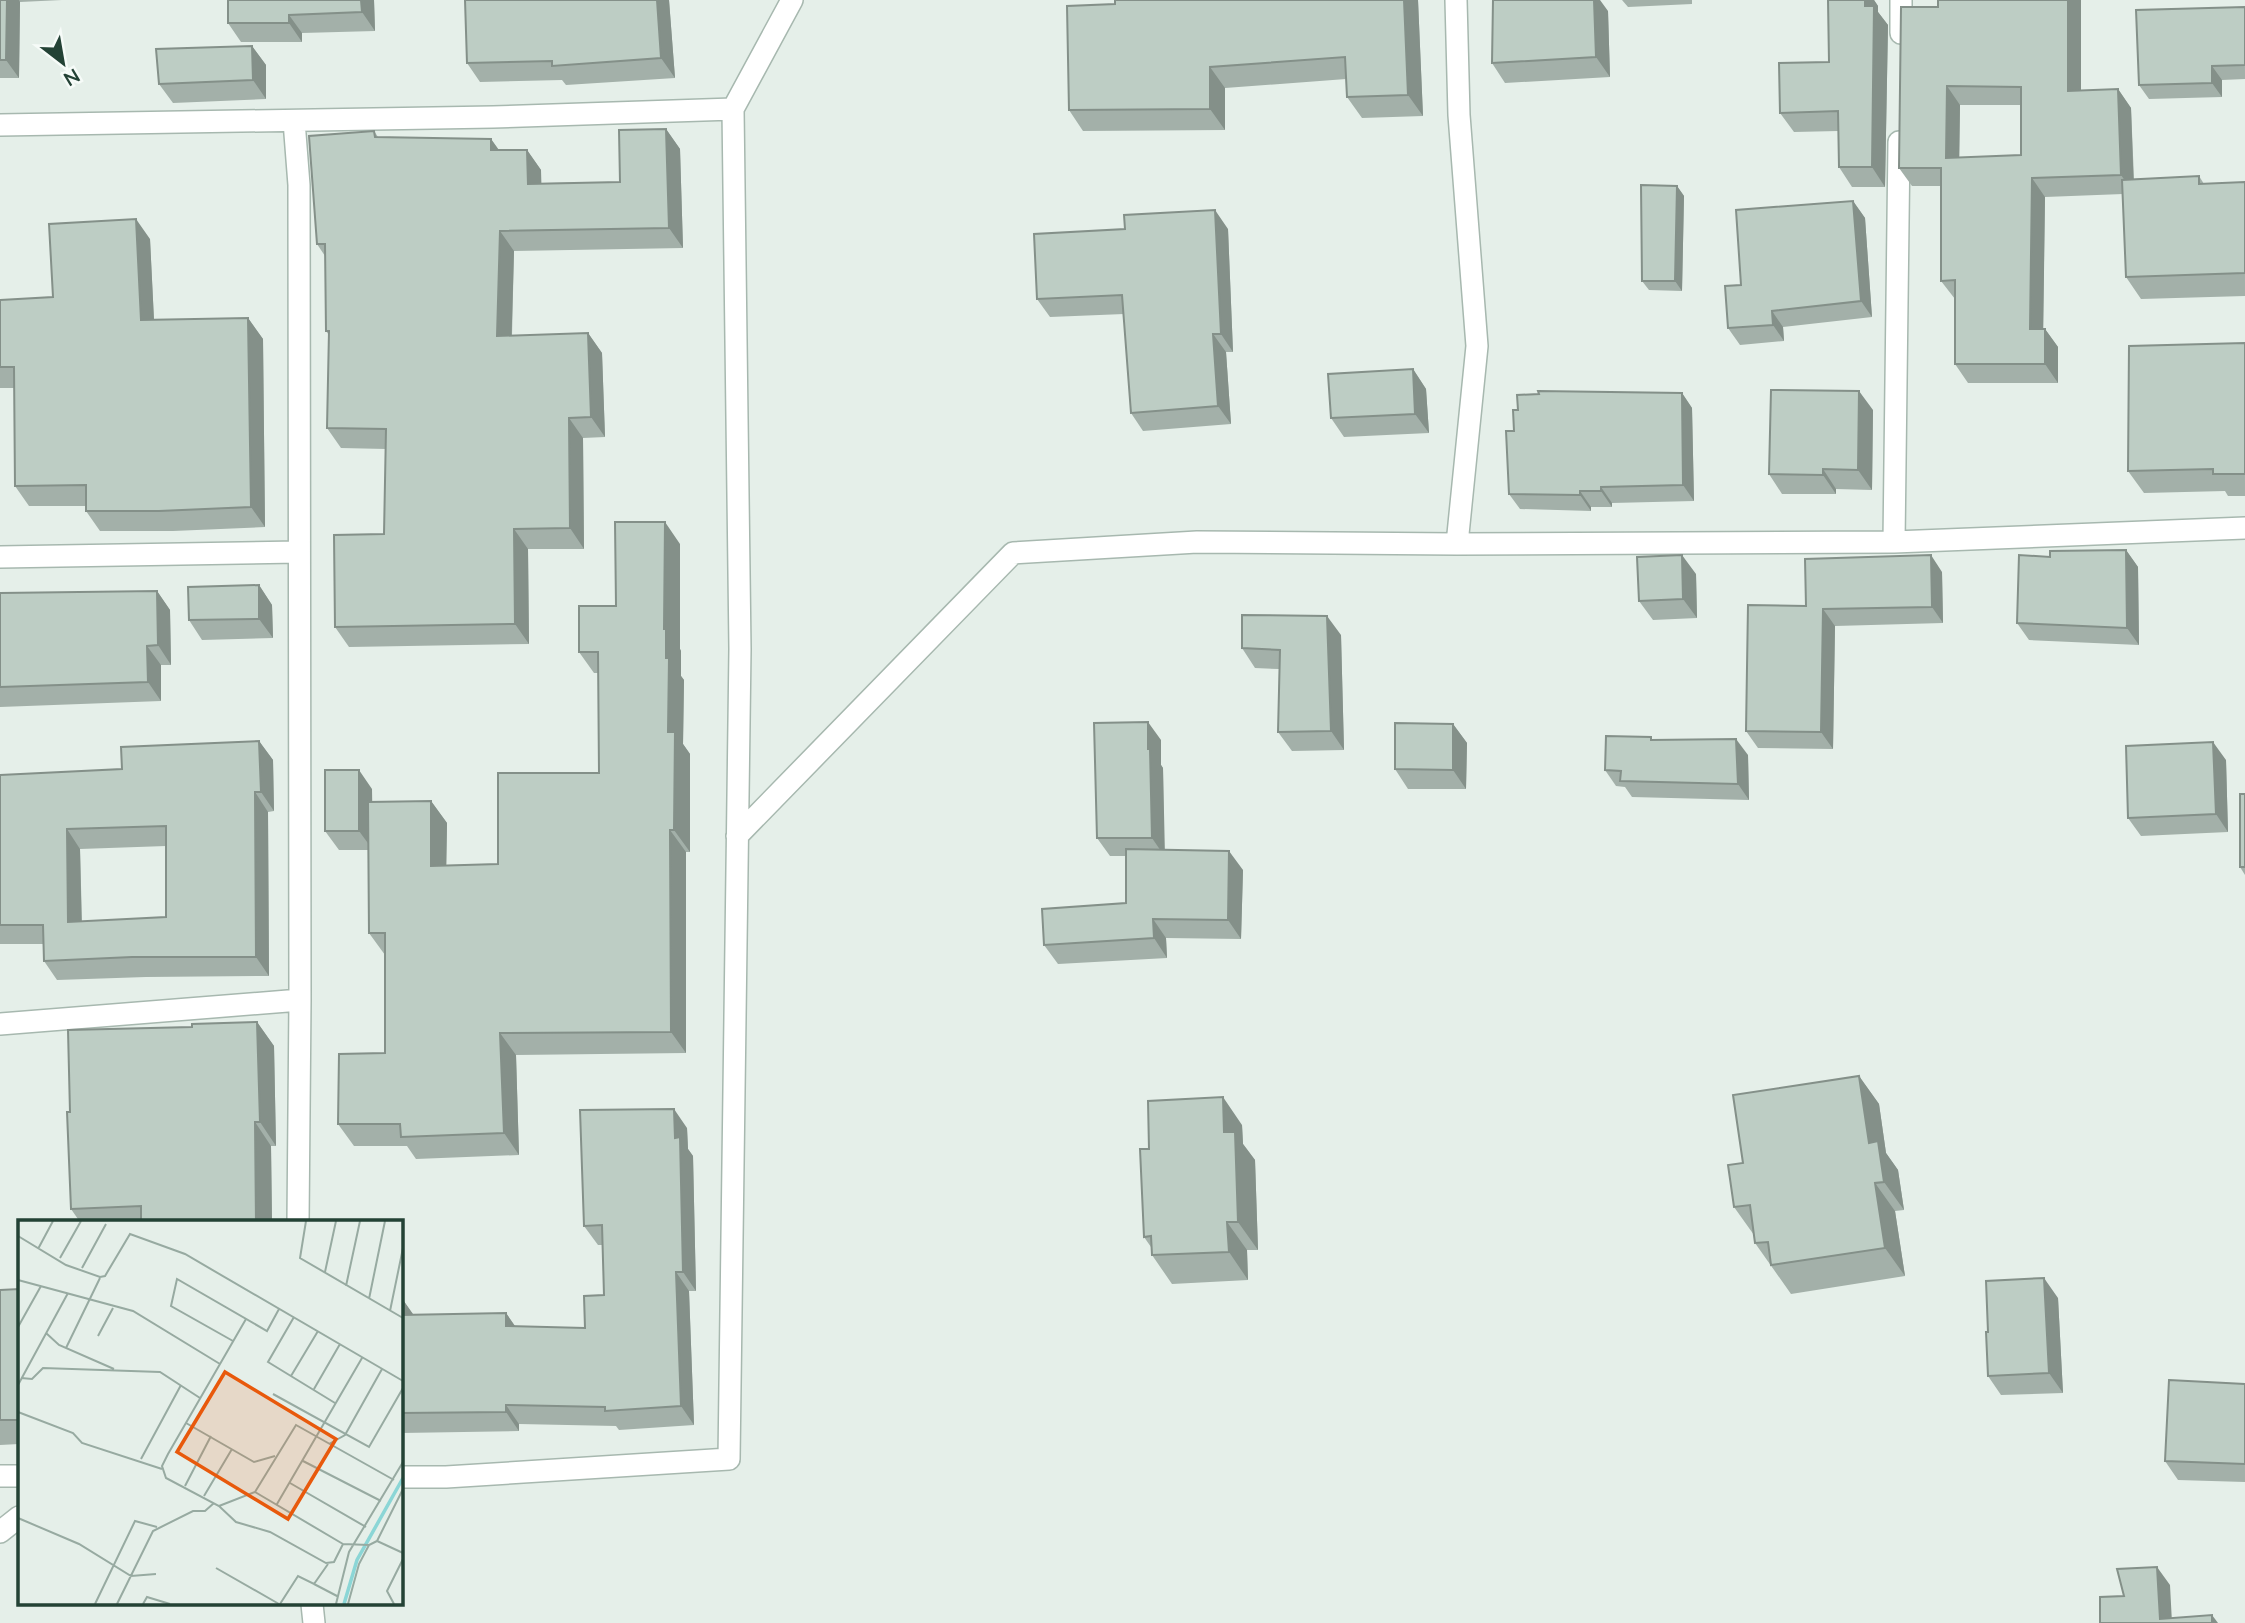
<svg xmlns="http://www.w3.org/2000/svg" width="2245" height="1623" font-family="Lato,sans-serif">
	<style>
		.lines { fill: none; stroke-linecap: round; stroke-linejoin: round }
		.minor-casing { stroke: #a7b8af; stroke-width: 24 }
		.minor { stroke: #fff; stroke-width: 21 }
		.wall { fill: #a3b0a9; fill-rule: evenodd }
		.shaded-wall { fill: #849089 }
		.building { fill: #bdcdc4; stroke: #849089; stroke-width: 2; fill-rule: evenodd }
		.inset-river { fill: none; stroke: #8bd6d6; stroke-width: 3.5 }
		.inset-road { fill: none; stroke: #97aaa1; stroke-width: 2 }
		.view { fill: #e8590c; fill-opacity: 0.15; stroke: #e8590c; stroke-width: 3.5 }
		.inset-edge { fill: none; stroke: #234235; stroke-width: 3.5 }
	</style>
	<rect width="100%" height="100%" fill="#e5efe9"/>
	<g class="lines">
		<g class="minor-casing">
			<path id="minor" d="M1456,0L1459,115L1477,346L1457,544
				M1901,33V0
				M294,121L299,185L300,1000L298,1222
				M0,125L493,117L733,109
				M1894,542L1899,142
				M0,557L298,552
				M737,836L1013,553L1197,542L1457,544L1894,542L2245,528
				M0,1024L300,1000
				M0,1476H19
				M401,1477H446L729,1459L740,649L733,109L792,0
				M0,1532L19,1517
				M312,1604L314,1623"/>
		</g>
		<use href="#minor" class="minor"/>
	</g>
	<path class="wall" d="M0,0H62L20,2L19,78H0Z
		M228,0H374L375,31L302,33V42H241L228,23Z
		M465,0H669L675,78L566,85L562,80L480,82L467,63Z
		M1418,0L1423,116L1362,118L1347,97L1346,79L1225,88V130L1083,131L1069,110Z
		M1622,0H1692V4L1628,7Z
		M1828,0H1874L1878,6V12L1888,25L1885,187H1852L1839,167L1838,131L1794,132L1780,113L1829,62Z
		M1938,0H2081V91L2118,89L2131,108L2134,179L2199,176L2204,184L2245,182V296L2141,299L2126,277L2123,194L2045,197L2043,329H2045L2058,347V383H1968L1955,364V299L1941,281V186H1912L1899,168L1938,7ZM1960,105H2021V155L1959,158Z
		M2245,7V79L2222,80V97L2149,99L2139,85Z
		M1608,11L1610,77L1505,83L1492,63Z
		M252,46L266,65V99L173,103L159,84Z
		M666,129L680,149L683,248L514,251L512,336L588,333L602,353L605,437L583,438L584,549H528L529,644L349,647L335,627L384,534L386,449L341,448L327,428L329,335L326,331L325,256L317,244L374,131L378,137L491,139L499,150H527L541,170V183L620,182Z
		M1677,186L1684,196L1682,291L1649,290L1642,281Z
		M1853,201L1865,218L1872,317L1783,327L1784,341L1740,345L1728,328L1741,285Z
		M1125,229H1228L1233,352H1226L1231,424L1143,431L1131,413L1124,314L1050,317L1037,299Z
		M150,239L154,320L248,318L263,339L265,527L173,531H100L86,511V506H29L15,486L14,388H0V300L53,297Z
		M2245,343V496H2228L2225,491L2144,493L2128,471Z
		M1413,369L1426,389L1429,433L1344,437L1331,418Z
		M1682,393L1692,408L1694,501L1612,503V507H1591V511L1520,509L1509,494L1514,431Z
		M1873,410L1872,490L1836,489V494H1782L1769,474Z
		M680,544V649L681,651V676L684,680L683,744L690,754V852H686V1053L516,1055L519,1155L416,1159L407,1146H354L338,1124L385,1053V955L369,933L368,850H339L325,831L372,789V802L431,801L447,823L446,865L498,864L599,773L598,673H594L579,652L616,606Z
		M2126,550L2138,567L2139,645L2029,640L2017,623L2050,557Z
		M1942,572L1943,623L1835,626L1833,749L1758,748L1746,731L1806,606Z
		M1696,574L1697,618L1653,620L1639,601Z
		M259,585L272,605L273,638L202,640L189,620Z
		M157,591L170,610L171,665H161V701L0,707V593Z
		M1341,635L1344,750L1292,751L1278,732L1279,669L1255,668L1242,648Z
		M1453,724L1467,743L1466,789H1408L1395,769Z
		M1161,740V765L1163,768L1164,850L1243,870L1241,939L1166,938L1167,958L1058,964L1044,945L1126,903V856H1110L1097,838Z
		M1653,740L1748,755L1749,800L1632,797L1625,787L1616,786L1605,770Z
		M259,741L273,760L274,811L268,812L269,976L146,977L57,980L44,961L43,944H0V775L122,769ZM166,846V917L82,922L80,849Z
		M2226,760L2228,832L2141,836L2128,818Z
		M2245,794V875L2240,867Z
		M257,1022L274,1046L276,1146H271L272,1222H80L71,1209L70,1112L192,1027Z
		M1859,1076L1879,1104L1886,1153L1898,1170L1904,1210L1895,1211L1905,1276L1791,1294L1755,1243L1754,1235L1734,1207L1743,1163Z
		M1242,1125L1243,1144L1255,1160L1258,1250H1247L1248,1280L1172,1284L1152,1255L1151,1247L1144,1237L1149,1149Z
		M687,1128L688,1149L693,1156L696,1291H689L694,1425L619,1430L616,1426L519,1424V1431L401,1433V1297L413,1315L506,1313L515,1326L585,1328L604,1295L603,1245H598L584,1226Z
		M19,1289V1444L0,1445V1290Z
		M2058,1298L2063,1393L2001,1395L1988,1376V1332Z
		M2245,1384V1482L2178,1480L2165,1461Z"/>
	<path class="shaded-wall" d="M7,0H19L20,2L19,78L6,60Z
		M361,0H374L375,31L362,12Z
		M657,0H669L675,78L661,58Z
		M1404,0H1418L1423,116L1408,95Z
		M1594,0H1600L1608,11L1610,77L1596,57Z
		M1865,0H1874L1878,6V12L1888,25L1885,187L1872,167Z
		M2068,0H2081V110L2068,91Z
		M289,15L302,33V42L289,23Z
		M252,46L266,65V99L253,80Z
		M2212,66L2222,80V97L2212,83Z
		M1210,67L1225,88V130L1210,109Z
		M1947,86L1960,105L1959,177L1946,158Z
		M2118,89L2131,108L2134,194L2121,175Z
		M666,129L680,149L683,248L669,228Z
		M491,139L505,159L491,150Z
		M527,150L541,170L542,204L528,184Z
		M2032,178L2045,197L2043,347L2030,329Z
		M1677,186L1684,196L1682,291L1675,281Z
		M1853,201L1865,218L1872,317L1861,301Z
		M1215,210L1228,229L1233,352L1221,334Z
		M136,219L150,239L155,341L141,320Z
		M500,231L514,251L511,356L497,336Z
		M1772,311L1783,327L1784,341L1773,325Z
		M248,318L263,339L265,527L251,507Z
		M2045,329L2058,347V383L2045,364Z
		M588,333L602,353L605,437L591,417Z
		M1213,334L1226,352L1231,424L1218,406Z
		M1413,369L1426,389L1429,433L1415,414Z
		M1859,391L1873,410L1872,490L1858,470Z
		M1682,393L1692,408L1694,501L1683,485Z
		M569,418L583,438L584,549L570,528Z
		M1823,469L1836,489V494L1823,475Z
		M1601,487L1612,503V507L1601,491Z
		M1580,491L1591,507V511L1580,495Z
		M665,522L680,544V649L681,651V676L684,680L683,744L690,754V852L674,830L668,732L664,629Z
		M514,529L528,549L529,644L515,624Z
		M2126,550L2138,567L2139,645L2127,628Z
		M1682,555L1696,574L1697,618L1683,599Z
		M1931,555L1942,572L1943,623L1932,607Z
		M259,585L272,605L273,638L259,619Z
		M157,591L170,610L171,665L158,645Z
		M1823,609L1835,626L1833,749L1821,732Z
		M1327,616L1341,635L1344,750L1331,731Z
		M147,646L161,665V701L148,682Z
		M1148,722L1161,740V765L1163,768L1165,857L1152,838Z
		M1453,724L1467,743L1466,789L1453,770Z
		M1736,739L1748,755L1749,800L1738,784Z
		M259,741L273,760L274,811L261,792Z
		M2213,742L2226,760L2228,832L2216,814Z
		M359,770L372,789L373,850L359,831Z
		M255,792L268,812L269,976L256,957Z
		M431,801L447,823L446,888L431,866Z
		M67,829L80,849L82,942L68,922Z
		M670,830L686,852V1053L671,1032Z
		M1229,851L1243,870L1241,939L1228,920Z
		M1153,919L1166,938L1167,958L1154,938Z
		M257,1022L274,1046L276,1146L260,1122Z
		M500,1033L516,1055L519,1155L504,1133Z
		M1859,1076L1879,1104L1886,1153L1898,1170L1904,1210L1884,1182L1869,1143Z
		M1223,1097L1242,1125L1243,1144L1255,1160L1258,1250L1238,1222L1224,1132Z
		M674,1109L687,1128L688,1149L693,1156L696,1291L683,1272L675,1138Z
		M255,1122L271,1146L272,1222H256Z
		M1875,1183L1895,1211L1905,1276L1885,1248Z
		M1227,1222L1247,1250L1248,1280L1229,1252Z
		M676,1272L689,1291L694,1425L681,1406Z
		M2044,1278L2058,1298L2063,1393L2049,1373Z
		M401,1297L413,1314V1334L401,1317Z
		M506,1313L519,1332L506,1326Z
		M506,1405L519,1424V1431L506,1412Z
		M2157,1567L2170,1585L2172,1623L2160,1619Z
		M2212,1615L2218,1623H2212Z"/>
	<path class="building" d="M0,0H7L6,60H0Z
		M228,0H361L362,12L289,15V23H228Z
		M465,0H657L661,58L552,66V61L467,63Z
		M1115,0H1404L1408,95L1347,97L1345,57L1210,67V109L1069,110L1067,6L1115,4Z
		M1493,0H1594L1596,57L1492,63Z
		M1828,0H1865V6H1874L1872,167H1839L1838,111L1780,113L1779,63L1829,62Z
		M1938,0H2068V91L2118,89L2121,175L2032,178L2030,329H2045V364H1955V280L1941,281V168H1899L1901,7H1938ZM1947,86L2021,87V155L1946,158Z
		M2245,7V65L2212,66V83L2139,85L2136,10Z
		M252,46L253,80L159,84L156,49Z
		M666,129L669,228L500,231L497,336L588,333L591,417L569,418L570,528L514,529L515,624L335,627L334,535L384,534L386,429L327,428L329,331H326L325,244H317L309,136L374,131L375,137L491,139V150H527L528,184L620,182L619,130Z
		M2199,176V184L2245,182V273L2126,277L2122,180Z
		M1641,185L1677,186L1675,281H1642Z
		M1853,201L1861,301L1772,311L1773,325L1728,328L1725,286L1741,285L1736,210Z
		M1215,210L1221,334H1213L1218,406L1131,413L1122,295L1037,299L1034,234L1125,229L1124,215Z
		M136,219L141,320L248,318L251,507L159,511H86V485L15,486L14,367H0V300L53,297L49,224Z
		M2245,343V474H2213V469L2128,471L2129,346Z
		M1413,369L1415,414L1331,418L1328,374Z
		M1771,390L1859,391L1858,470L1823,469V475L1769,474Z
		M1538,391L1682,393L1683,485L1601,487V491H1580V495L1509,494L1506,431H1514L1513,410H1518L1517,395L1539,394Z
		M615,522H665L664,629H666V658H669L668,732H675L674,830H670L671,1032L500,1033L504,1133L401,1137L400,1124H338L339,1054L385,1053V933H369L368,802L431,801V866L498,864V773H599L598,652H579V606H616Z
		M2126,550L2127,628L2017,623L2019,555L2050,557V551Z
		M1682,555L1683,599L1639,601L1637,557Z
		M1931,555L1932,607L1823,609L1821,732L1746,731L1748,605L1806,606L1805,559Z
		M259,585V619L189,620L188,587Z
		M157,591L158,645L147,646L148,682L0,687V593Z
		M1242,615L1327,616L1331,731L1278,732L1280,650L1242,648Z
		M1148,722V749H1150L1152,838H1097L1094,723Z
		M1395,723L1453,724V770L1395,769Z
		M1606,736L1651,737V740L1736,739L1738,784L1620,781L1621,771L1605,770Z
		M259,741L261,792H255L256,957H132L44,961L43,925H0V775L122,769L121,747ZM166,826V917L68,922L67,829Z
		M2213,742L2216,814L2128,818L2126,746Z
		M325,770H359V831H325Z
		M2240,794H2245V867H2240Z
		M1126,849L1229,851L1228,920L1153,919L1154,938L1044,945L1042,909L1126,903Z
		M257,1022L260,1122H255L256,1222H141V1206L71,1209L67,1112H70L68,1030L192,1027V1024Z
		M1859,1076L1869,1143L1878,1141L1884,1182L1875,1183L1885,1248L1771,1265L1768,1242L1755,1243L1750,1205L1734,1207L1728,1165L1743,1163L1733,1095Z
		M1223,1097L1224,1132H1235L1238,1222H1227L1229,1252L1152,1255L1151,1236L1144,1237L1140,1149H1149L1148,1101Z
		M674,1109L675,1138L680,1137L683,1272H676L681,1406L605,1411V1407L506,1405V1412L401,1413V1315L506,1313V1326L585,1328L584,1296L604,1295L602,1225L584,1226L580,1110Z
		M2044,1278L2049,1373L1988,1376L1986,1332H1988L1986,1281Z
		M19,1289V1420H0V1290Z
		M2169,1380L2245,1384V1464L2165,1461Z
		M2157,1567L2160,1619L2212,1615V1623H2100V1597L2124,1596L2117,1569Z"/>
	<g transform="translate(18 1220)">
		<rect width="385" height="385" fill="#e5efe9"/>
		<path class="inset-river" d="M326,384L339,340L385,258"/>
		<path class="inset-road" d="M288,1L282,38L385,98M0,16L48,45L82,57L87,56L112,14L167,34L385,161M20,29L35,1M42,38L63,1M64,48L88,4M307,52L318,1M0,60L115,91L202,144M328,66L342,1M351,79L367,1M372,91L385,28M276,97L250,142L317,183M228,99L150,234L144,246L148,258L201,286L218,302L252,312L308,343L316,342L325,324L351,325M0,107L23,66M28,113L41,125L96,149M80,116L95,88M215,121L153,86L159,59L249,111L261,89M48,128L82,58M273,156L300,111M3,158L14,159L25,148L142,152L182,178M0,165L50,73M296,169L322,124M255,174L351,227L385,168M0,192L55,213L64,223L144,249M168,203L236,242L257,236M311,224L327,215L364,149M123,239L163,165M285,241L363,281M272,263L348,307M167,266L193,216M385,269L359,321L385,333M237,272L325,324M186,276L214,229M259,284L344,138M201,286L237,272L278,205L376,260M0,298L61,324L113,356L138,354M198,348L261,384M296,364L319,376M77,384L117,301L139,307M99,384L135,311L175,291H187L196,283M125,384L129,377L152,384M262,384L280,356L296,364L310,344M318,384L331,332L385,242M330,384L341,344L351,325L359,321M376,384L369,371L385,339"/>
		<path class="view" d="M207,152L318,219L270,299L159,232Z"/>
		<rect width="385" height="385" class="inset-edge"/>
	</g>
	<g transform="translate(63 63) rotate(149)" stroke="#f6fbf8" stroke-width="5" paint-order="stroke">
	<path d="M0-5L12 26L0 18L-12 26Z" fill="#234235"/>
	<text y="-10" font-size="19" font-weight="bold" text-anchor="middle" fill="#234235">N</text>
	</g>
</svg>
